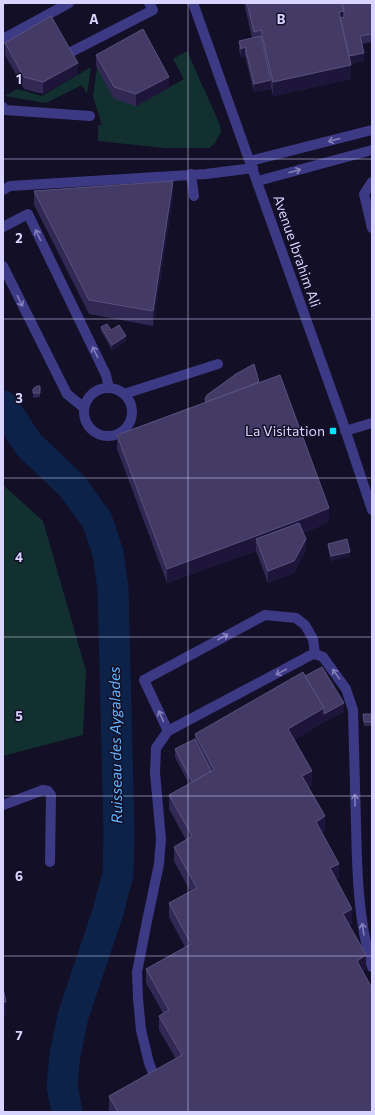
<svg xmlns="http://www.w3.org/2000/svg" width="375" height="1115" font-family="Commissioner,sans-serif">
	<style>
		.green { fill: #12302f }
		.lines { fill: none; stroke-linecap: round; stroke-linejoin: round }
		.river { stroke: #0c2248; stroke-width: 31 }
		.service { stroke: #3d3a85; stroke-width: 10 }
		.minor { stroke: #3d3a85; stroke-width: 10 }
		.tertiary { stroke: #3d3a85; stroke-width: 10 }
		.wall { fill: #312854 }
		.shaded-wall { fill: #1d163a }
		.building { fill: #433a66; stroke: #5a527e }
		.oneway { stroke: #837fbc }
		.grid { fill: none; stroke: #d9d4ff; stroke-width: 1; stroke-opacity: 0.55 }
		.poi-dot { fill: #00e5ff; stroke: #130f26; stroke-width: 1.5 }
		.labels { text-anchor: middle; stroke-width: 3; stroke-linejoin: round; paint-order: stroke }
		.street-label { font-size: 14px; fill: #d9d4ff; stroke: #130f26 }
		.poi-label { font-size: 14px; fill: #d9d4ff; stroke: #130f26; text-anchor: end }
		.water-label { font-size: 15px; font-style: italic; fill: #62b6ff; stroke: #130f26 }
		.grid-label { font-size: 13px; text-anchor: middle; font-weight: bold; fill: #d9d4ff; stroke: #130f26; stroke-width: 3; stroke-linejoin: round; paint-order: stroke }
	</style>
	<rect width="100%" height="100%" fill="#130f26"/>
	<path class="green" d="M187,51L220,125L221,132L215,143L209,148H165L98,141V125H102L93,96L97,68L136,106L184,79L173,59Z
		M91,67L87,94L82,85L46,103L5,96L18,89L42,96Z
		M3,485L43,521L86,671L83,735L3,756Z"/>
	<g class="lines">
		<path class="river" d="M3,406L29,445L71,485L97,520L108,553L113,588L119,832L118,874L108,912L73,1016L65,1055L62,1086L67,1112"/>
		<path class="service" d="M3,39L69,3
			M73,51L153,10L149,3
			M3,107L5,110L90,116
			M191,174L194,196
			M3,190L10,186L206,174L253,168
			M3,227L28,214L106,375L109,388
			M3,266L67,394L83,407
			M84 412a24 24 0 1 1 48 0a24 24 0 1 1-48 0Z
			M124,394L218,364
			M315,654L313,639L305,625L296,618L265,615L144,680L168,731L311,655L315,654L323,657L346,689L353,710C354,748 355,785 356,823C357,871 358,920 372,967
			M3,805L43,790L48,791L51,795L50,862
			M156,1080L149,1063L141,1030L138,999L137,972L147,921L159,864L161,839L155,773L156,748L168,731"/>
		<path class="minor" d="M372,182L364,194L372,228
			M345,431L372,423"/>
		<path class="tertiary" d="M193,3L341,417L372,510
			M250,161L372,130
			M258,181L372,150"/>
	</g>
	<path class="wall" d="M244,3H372V42L362,44L364,61L351,64V79L273,96L271,88V89L254,92L245,56L241,57L239,50V41L252,38Z
		M5,43L78,74L43,94L24,89L5,55Z
		M96,55L169,88L136,106L114,99L96,66Z
		M34,191L173,196L153,326L89,314L34,205Z
		M101,327L111,330L126,341L112,350L101,331Z
		M259,382L329,522L304,533L306,550L294,573L268,583L256,551L167,583L117,449V435L205,402V399Z
		M40,386V397L33,398V389Z
		M328,544L350,556L331,561L328,548Z
		M305,676L344,712L324,722L294,740L312,786L309,787L325,831L322,832L339,878L336,880L352,923L349,925L366,970L363,971L372,1112H110L109,1110V1096L176,1059L159,1030V1016L163,1013L146,983V969L185,947L169,917V903L190,891L174,861V847L186,840L169,809V795L189,784L175,757V749L195,739V734Z
		M363,714H372V726H364Z"/>
	<path class="shaded-wall" d="M3,3H10L3,7Z
		M344,11V25L340,26L339,12Z
		M245,47V56L241,57V49Z
		M364,53V61L347,65V56Z
		M78,63V74L43,94V82Z
		M351,65V79L273,96V82Z
		M169,77V88L136,106V94Z
		M271,80V89L254,92V84Z
		M173,181V196L153,326V311Z
		M126,336V341L112,350V345Z
		M329,508V522L307,532L259,549L256,539V551L167,583V569Z
		M306,539V550L294,573L268,583V571Z
		M350,552V556L331,561V556Z
		M344,703V712L324,722L288,744V729L324,708Z
		M312,771V786L302,791V776Z
		M325,816V831L316,836V822Z
		M339,864V878L330,883V868Z
		M352,909V923L343,928V914Z
		M366,955V970L357,975V961Z
		M3,1002H6V1016L3,1017Z"/>
	<path class="building" d="M247,3H342L344,11L339,12L351,65L273,82L261,30L254,32Z
		M342,3H372V34L360,36L364,53L349,56L340,18L344,17V11Z
		M51,16L78,63L43,82L24,77L5,43Z
		M143,29L169,77L136,94L114,87L96,55Z
		M261,36L271,80L254,84L245,47L241,49L239,41Z
		M173,181L153,311L89,300L34,191Z
		M107,324L111,330L119,325L126,336L112,345L101,327Z
		M254,364L259,382L206,402L205,399L207,395L236,374Z
		M280,375L329,508L307,517L167,569L117,435Z
		M37,386H40V393H33V389Z
		M299,523L306,539L294,561L268,571L256,539Z
		M347,539L350,552L331,556L328,544Z
		M322,667L344,703L324,714V708L305,676Z
		M303,672L324,708L288,729L312,771L302,776L325,816L316,822L339,864L330,868L352,909L343,914L366,955L357,961L372,988V1006L371,1007L372,1008V1112H118L109,1096L182,1055L159,1016L169,1010L146,969L191,944L169,903L197,888L174,847L192,836L169,795L214,770L195,734Z
		M363,714H372V722H364Z
		M195,739L211,771L192,782L175,749Z
		M3,988L6,1002H3Z"/>
	<defs><path id="oneway-shaft" d="M-6 0H5M1.5-3L5.5 0L1.5 3" fill="none" stroke-width="1.6" stroke-linecap="round" stroke-linejoin="round"/></defs>
	<g class="oneway">
		<use href="#oneway-shaft" transform="translate(334 140) rotate(165)"/>
		<use href="#oneway-shaft" transform="translate(295 171) rotate(-15)"/>
		<use href="#oneway-shaft" transform="translate(38 235) rotate(-116)"/>
		<use href="#oneway-shaft" transform="translate(20 301) rotate(64)"/>
		<use href="#oneway-shaft" transform="translate(95 352) rotate(-116)"/>
		<use href="#oneway-shaft" transform="translate(223 637) rotate(-28)"/>
		<use href="#oneway-shaft" transform="translate(281 672) rotate(152)"/>
		<use href="#oneway-shaft" transform="translate(336 674) rotate(-126)"/>
		<use href="#oneway-shaft" transform="translate(161 716) rotate(-114)"/>
		<use href="#oneway-shaft" transform="translate(355 800) rotate(-91)"/>
		<use href="#oneway-shaft" transform="translate(363 929) rotate(-99)"/>
	</g>
	<path class="grid" d="M188,3V1112M3,159H372M3,319H372M3,478H372M3,637H372M3,796H372M3,956H372"/>
	<rect class="poi-dot" x="329" y="427" width="8" height="8" rx="2"/>
	<g class="labels">
		<g class="street-label">
			<text transform="translate(297 251) rotate(71)" y="5">Avenue Ibrahim Ali</text>
		</g>
		<g class="poi-label">
			<text x="325" y="436">La Visitation</text>
		</g>
		<g class="water-label">
			<text transform="translate(116 745) rotate(-91)" y="5">Ruisseau des Aygalades</text>
		</g>
	</g>
	<g class="grid-label">
		<text x="94" y="24">A</text>
		<text x="281" y="24">B</text>
		<text x="19" y="84">1</text>
		<text x="19" y="243">2</text>
		<text x="19" y="403">3</text>
		<text x="19" y="562">4</text>
		<text x="19" y="721">5</text>
		<text x="19" y="881">6</text>
		<text x="19" y="1040">7</text>
	</g>
	<rect width="375" height="1115" fill="none" stroke="#d9d4ff" stroke-width="8"/>
</svg>
